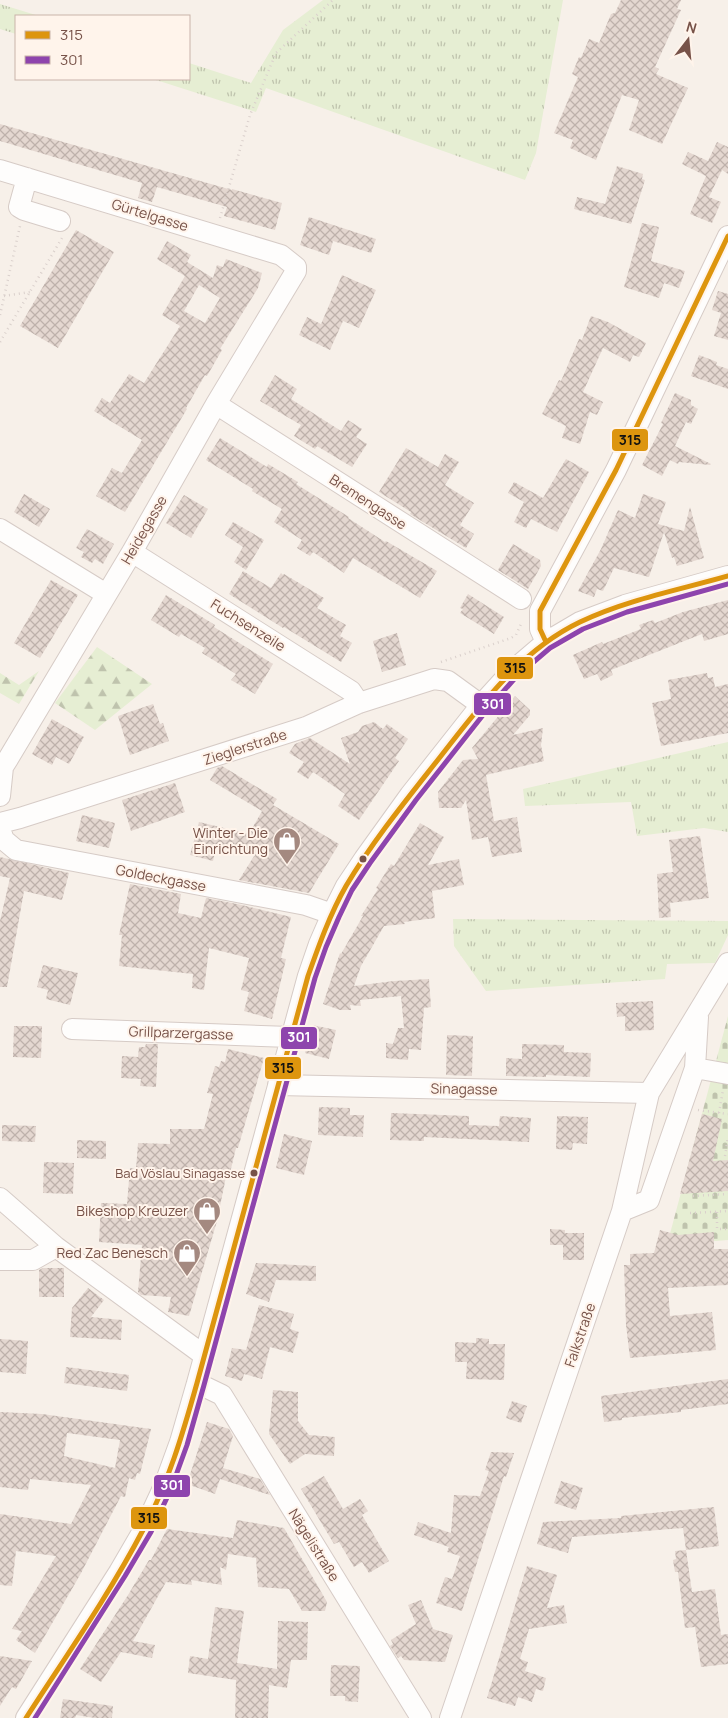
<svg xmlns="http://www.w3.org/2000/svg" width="728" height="1718" font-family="Manrope,sans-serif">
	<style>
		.grass { fill: url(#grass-tufts) }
		.forest { fill: url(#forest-firs) }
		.cemetery { fill: url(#cemetery-stones) }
		.building { fill: url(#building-cross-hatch); fill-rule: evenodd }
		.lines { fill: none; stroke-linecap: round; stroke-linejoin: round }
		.minor-casing { stroke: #d6cbc6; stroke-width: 22 }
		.path { stroke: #dad0cc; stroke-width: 2.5; stroke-dasharray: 1 4; stroke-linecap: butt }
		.minor { stroke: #fefdfc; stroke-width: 20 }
		.bus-1-casing { stroke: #fff4eb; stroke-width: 9 }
		.bus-2-casing { stroke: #fff4eb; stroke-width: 9 }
		.bus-1 { stroke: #dd950e; stroke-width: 5 }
		.bus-2 { stroke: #8e44ad; stroke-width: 5 }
		.bus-dot { fill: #775248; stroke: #fff4eb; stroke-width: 2 }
		.labels { text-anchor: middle; stroke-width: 4; stroke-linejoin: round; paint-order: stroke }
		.bus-label { font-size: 13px; fill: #775248; stroke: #fff4eb; text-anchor: end }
		.street-label { font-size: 14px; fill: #775248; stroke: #fff4eb }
		.poi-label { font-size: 14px; fill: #775248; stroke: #fff4eb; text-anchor: end }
		.line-badge { stroke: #fff4eb; stroke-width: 2 }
		.badge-label { font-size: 14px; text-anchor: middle; font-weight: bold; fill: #fff }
		.pale-badge-label { font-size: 14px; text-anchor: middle; font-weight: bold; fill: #111 }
	</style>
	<defs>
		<pattern id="grass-tufts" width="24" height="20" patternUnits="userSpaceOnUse" patternTransform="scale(1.25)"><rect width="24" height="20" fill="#e6eed3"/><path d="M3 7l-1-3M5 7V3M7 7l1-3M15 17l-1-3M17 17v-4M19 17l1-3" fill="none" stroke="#bfc3ad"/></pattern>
		<pattern id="forest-firs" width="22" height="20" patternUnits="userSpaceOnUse" patternTransform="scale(1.25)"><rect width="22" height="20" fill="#e6eed3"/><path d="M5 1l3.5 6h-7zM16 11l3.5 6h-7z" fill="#bfc3ad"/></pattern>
		<pattern id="cemetery-stones" width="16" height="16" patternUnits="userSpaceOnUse" patternTransform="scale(1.25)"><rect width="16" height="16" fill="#e6eed3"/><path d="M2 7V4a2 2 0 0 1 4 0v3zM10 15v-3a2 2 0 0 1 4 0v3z" fill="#bfc3ad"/></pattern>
		<pattern id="building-cross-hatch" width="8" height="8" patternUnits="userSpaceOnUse" patternTransform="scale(1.25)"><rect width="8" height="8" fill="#e4d7d0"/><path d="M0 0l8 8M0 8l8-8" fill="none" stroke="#beb1ab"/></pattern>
	</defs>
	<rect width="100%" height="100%" fill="#f7f0e9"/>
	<path class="grass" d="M323,0H563L536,153L525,180L266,88L256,112L153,79H189V63L251,83L283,30Z
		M0,4L39,16H16V34L0,29Z
		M728,742V832L704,828L637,836L631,802L525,806L523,789Z
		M453,919L728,921V935L715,963L667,964L665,979L486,991L454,946Z"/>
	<path class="forest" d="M97,647L152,684L95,730L55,703Z
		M39,671L19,704L0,693V673L19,685Z"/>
	<path class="cemetery" d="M728,1016V1240L667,1245Z"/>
	<path class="building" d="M621,0H681L677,9L681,10L655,67L659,69L656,74L688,88L662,144L629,130L639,100L622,95L596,160L570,148L573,140L554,133L578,77L572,74L579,57L581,58L589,39L599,43L611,14L615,13Z
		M0,124L232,190V189L282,203L275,230L224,216L227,207L157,187L152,202L138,198L142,183L0,141Z
		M717,142L728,147V174L722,170L709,197L721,202L712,223L690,214L706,176L682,164L688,152L708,161Z
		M617,166L643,174L642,179L645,180L631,224L574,209L577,197L605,204Z
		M309,217L376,239L371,253L333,241L329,255L300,245Z
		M642,223L659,227L651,261L685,271L679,288L664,283L659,298L624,287Z
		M76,230L114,252L58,348L20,326Z
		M167,241L191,255L187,262L213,278L217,265L223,267L226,259L262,273L258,288L220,349L222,350L207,376L205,375L186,408L187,409L125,512L96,496L112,468L122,473L142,440L94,411L102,398L110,403L129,374L144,383L180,326L162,315L185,276L157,259ZM199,285L220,298L205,323L184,311Z
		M342,275L376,290L359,328L343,321L330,350L299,335L307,317L321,324Z
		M718,291L728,294V340L714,336L721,313L712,310Z
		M591,316L608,322L646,343L639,357L633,355L630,362L603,348L583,392L603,402L597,415L590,412L580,444L562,438L566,426L542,414L559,380L561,381L579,339L582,340Z
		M699,355L717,362L716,365L728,369V389L691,376Z
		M275,375L297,389L291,399L341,431L348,420L362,429L356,437L367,444L352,467L317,446L315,449L294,436L301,425L260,401Z
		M675,393L691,400V405L698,409L691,424L686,422L675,446L711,464L710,465L679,462L678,464L670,460L662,476L642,465L663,424L661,423Z
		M220,438L267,467L268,464L298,482L296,484L349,517L348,518L385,542L386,541L437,571L420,598L353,558L344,573L313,552L310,556L297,548L302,540L274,522L282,509L252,491L253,489L206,460Z
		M406,448L438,467L445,454L459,462L445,485L474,503L460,525L474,534L466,548L410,514L411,512L379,492Z
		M566,459L589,472L557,532L531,519L526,528L514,522L524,502L508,493L514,482L543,498Z
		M24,494L50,509L39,527L14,512Z
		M643,494L666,502L658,524L684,531L690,507L704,558L677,566L674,557L672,558L664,532L649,577L614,568L603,591L597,589L594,597L578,591L601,549L618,510L635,518Z
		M184,495L208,509L191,538L166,523Z
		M233,522L264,540L246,570L234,562L243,547L225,535Z
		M87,529L114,544L103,564L95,559L92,563L81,557L84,552L76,548Z
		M513,544L540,560L541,566L528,589L498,570Z
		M243,571L271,588L281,573L283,575L284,574L324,598L317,608L346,625L340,636L352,643L341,662L284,627L283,628L229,594Z
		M51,580L78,595L40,658L14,643Z
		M468,594L504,617L494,634L460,613L463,609L460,608Z
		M166,595L215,625L214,627L233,639L273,664L255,694L231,680L236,674L202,653L205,648L181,634L179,637L151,620Z
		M728,600V634L704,641L702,634L611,670L613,675L601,681L597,674L584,679L573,655L602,642L603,644L641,629L639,625L653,620L655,623L683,612Z
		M397,633L406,665L382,672L373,641Z
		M707,673L708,678L713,677L715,687L728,684V733L661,746L652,703L671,699L668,680Z
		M515,696L530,710V715L513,735L543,728L541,745L544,761L486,775L494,821L517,817L522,852L492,857L488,837L472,840L466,800L461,808H439L438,792L463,760L478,759L472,748Z
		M153,704L160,724L163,723L169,741L130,755L118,716Z
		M52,719L84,737L69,764L56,757L52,765L32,754Z
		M374,722L383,729L387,724L408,739L395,758L399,761L359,820L338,806L345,794L313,772L308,779L297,772L304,762L289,753L295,744L310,738L350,764L341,738L358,732L362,726Z
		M222,766L277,799L273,805L339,844L309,893L239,880L256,853L217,844L213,861L190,855L199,822L249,834L262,811L210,780L217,768Z
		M175,783L185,812L131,831L122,800Z
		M82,815L115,823L109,848L76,841Z
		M420,823L444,837L428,865L459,859L464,885L432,891L435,918L404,922L405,924L384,926L361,966L354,986L394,981L429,979L431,1007L424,1008L421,1050L409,1049L408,1060L386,1058V1043L393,1044L398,1028H404L401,996L360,1000L361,1006L350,1005L351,1010H340L323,1004L340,953L341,954L363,916H361L378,889L376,888L391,864L394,866Z
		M700,836L709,898L670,903L671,917L659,918L657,874L673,872L669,840Z
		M0,857L69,873L62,900L24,891L7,987H0V921L10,878L0,876Z
		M130,884L181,894L178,913L201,918L206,898L242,905L291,917L281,958L286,959L272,1019L244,1011L249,992L241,990L249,958L209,948L204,990L192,988L193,974L119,966L122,935H119Z
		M43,965L78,973L70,1005L46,999L48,990L37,987Z
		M653,1001L654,1030L625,1031V1016L617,1017L616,1003Z
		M312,1025L336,1030L329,1059L305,1053Z
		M14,1026H42L41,1058L13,1057Z
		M447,1035L473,1036L472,1076L446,1075Z
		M146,1044H158L156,1087L140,1086L141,1079L121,1078L122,1056L138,1057L139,1047H145Z
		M522,1044L564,1045V1052L591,1053L590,1077L546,1075V1077L506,1076V1058L522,1059Z
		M228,1049L264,1058L238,1148H236L230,1173L227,1172L219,1211H220L189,1316L168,1312L171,1297L141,1295L138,1292L142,1245L99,1242L101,1203L127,1204L130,1168L136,1169L138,1143L170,1144V1129H204L213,1094L207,1093L215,1066L219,1067L221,1061L225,1062Z
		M319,1107L350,1108V1115H364L363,1137L318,1135Z
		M391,1113L469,1116V1125L499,1126L500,1116L531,1118L529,1142L424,1137V1141L390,1140Z
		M702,1114L722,1119L713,1161L728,1160V1191L680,1194Z
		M557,1116L588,1117L587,1144L573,1143L572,1150L556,1149Z
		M2,1125L36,1126L35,1142L2,1141Z
		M284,1134L312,1141L304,1175L276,1168Z
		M77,1140L106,1141V1159L77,1158Z
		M44,1162L74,1163L73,1194L43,1193Z
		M550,1229L565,1230V1233H584V1260H563V1245H550Z
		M660,1230L678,1235L714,1232V1249H728V1285L668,1288L670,1316L712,1312L716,1350L630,1358L626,1325L624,1265H630V1254L654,1253Z
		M256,1263L316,1266V1281L276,1280L269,1302L246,1294Z
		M43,1268H64V1297H39V1270Z
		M88,1288L104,1300L91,1317L122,1320L121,1340L70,1337L72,1308Z
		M259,1305L294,1314L290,1329L299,1332L293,1353L270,1347L262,1379L244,1374L242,1381L225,1376L232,1348L246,1350Z
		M476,1338L489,1339V1344H505L504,1380L466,1379L467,1362H455V1342L476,1343Z
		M0,1339L28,1341L26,1374L0,1372Z
		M66,1367L129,1375L127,1391L64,1383Z
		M728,1379V1404L681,1410V1412L622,1418V1420L604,1422L601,1396Z
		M273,1390L298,1392V1421L309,1435L335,1437L334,1456L305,1454L290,1464L269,1434Z
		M512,1401L527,1406L521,1423L506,1418Z
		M0,1412L42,1414L151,1429L140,1474L137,1473L135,1480L129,1478L125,1497L121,1496L80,1575L35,1653L16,1640L22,1631L12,1629L56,1556L16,1551L12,1586L0,1585V1514L71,1524L91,1485L30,1479L28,1490L0,1487ZM67,1433L120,1440L115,1468L64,1456Z
		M207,1422L229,1429L233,1436L223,1468L260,1479L270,1495L220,1479L215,1494L187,1484Z
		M491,1452L514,1453L506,1477L504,1476L462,1611L436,1603L445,1577L452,1579L460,1556L447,1552L449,1547L414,1535L418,1522L451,1533L454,1495L480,1496L489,1471L485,1470Z
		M324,1476L343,1509L360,1499L368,1511L362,1515L389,1561L369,1573L362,1562L354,1567L339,1542L334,1544L301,1489Z
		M561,1481L583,1488L576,1510L554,1503Z
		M714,1507L719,1546L686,1550L692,1592L715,1589L721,1635L728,1634V1664L701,1667L695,1627L685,1628L678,1572H675L673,1560L676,1559L675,1551L686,1550L683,1528L572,1537L568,1553L537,1544L543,1522L621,1518V1516Z
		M237,1520L284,1528L327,1602L325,1611H302L289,1589L258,1587L256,1558L228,1554L226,1570L220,1567L222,1585L191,1580L192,1585L166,1582L133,1641L155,1645L152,1658L121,1652L101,1682L80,1669L128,1595L149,1560H151L167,1529L233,1538Z
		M527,1566L557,1575L547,1608L564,1605L567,1623L529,1629L520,1659L528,1662L525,1671L546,1678L543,1691L536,1689L532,1702L518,1697L515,1706L487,1698Z
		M421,1600L433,1629L453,1635L445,1662L404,1660L401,1656L398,1658L390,1646L393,1644L391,1640L416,1624L408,1605Z
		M215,1607L244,1611L237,1663L277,1669L278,1621L308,1622L307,1660H291L287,1688L269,1685L268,1718H235L236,1680L188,1673L190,1656L208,1659Z
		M0,1656L32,1661L16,1689L12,1687L0,1706Z
		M331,1665L360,1666L358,1702L345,1701V1696H330Z
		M63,1699L113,1706L112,1718H95L76,1715L75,1718H60Z"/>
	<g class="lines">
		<g class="minor-casing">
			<path id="minor" d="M0,170L281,255L296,267V271L216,404L132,552L8,759L3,767L0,796
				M27,178L19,207L24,210L60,221
				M216,404L521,599
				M0,529L106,594
				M132,552L351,691L359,703
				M546,642L540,629V611L616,470L728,236
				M0,823L20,818L306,727L359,703L434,679L448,681L481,705
				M0,829L4,840L16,850L306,905L332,914
				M72,1029L290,1037
				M695,1068L728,1074
				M278,1085L649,1093
				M0,1198L56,1247L205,1356
				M622,1211L649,1200L695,1068L698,1017
				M0,1260H33L56,1247
				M197,1383L222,1395L421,1718
				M26,1718L119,1572L144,1529L164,1486L180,1442L197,1383L308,976L319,944L332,914L346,886L364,859L410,795L481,705L511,672L546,642L580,622L625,605L728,576
				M450,1718L622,1211L649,1093L728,963"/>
		</g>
		<path class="path" d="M220,218L250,115L276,53L333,0
			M4,296L30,292
			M0,315L20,226
			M0,342L62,238
			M441,662L511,638L516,635L522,622
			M698,1110L728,1114
			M719,1113L723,1090
			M725,1156L728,1137
			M693,1196L728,1194
			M717,1212V1229H728
			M690,1213L728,1211"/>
		<use href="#minor" class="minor"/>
		<g class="bus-1-casing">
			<path id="bus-1" d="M546,642L540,629V611L616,470L728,236
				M26,1718C66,1656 109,1595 143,1530C168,1484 183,1433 197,1383L308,976C319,945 330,914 346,886C371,844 403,804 433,766C475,713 517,652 580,622C626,600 679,590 728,576"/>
		</g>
		<g class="bus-2-casing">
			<path id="bus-2" d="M35,1718L125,1576L151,1532L171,1489L187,1445L204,1385L315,978L326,947L339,917L352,890L370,863L416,800L487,710L516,677L550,648L583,629L627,612L728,584"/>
		</g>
		<use href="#bus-1" class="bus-1"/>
		<use href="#bus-2" class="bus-2"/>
	</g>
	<defs>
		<g id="shop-pin" transform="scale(1.4375)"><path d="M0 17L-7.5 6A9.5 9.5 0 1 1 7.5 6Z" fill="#a48980" stroke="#fff4eb"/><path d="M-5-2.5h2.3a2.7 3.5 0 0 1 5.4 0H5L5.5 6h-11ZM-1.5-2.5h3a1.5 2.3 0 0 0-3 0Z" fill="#fff"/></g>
	</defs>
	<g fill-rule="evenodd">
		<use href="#shop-pin" x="287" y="841"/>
		<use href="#shop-pin" x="207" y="1211"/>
		<use href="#shop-pin" x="187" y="1253"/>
	</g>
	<g class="bus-dot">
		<circle cx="363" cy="859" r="4.5"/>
		<circle cx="254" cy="1173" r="4.5"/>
	</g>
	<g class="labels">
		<g class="bus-label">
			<text x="245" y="1178">Bad Vöslau Sinagasse</text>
		</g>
		<g class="street-label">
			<text transform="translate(150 215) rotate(17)" y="5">Gürtelgasse</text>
			<text transform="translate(368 502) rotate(33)" y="5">Bremengasse</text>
			<text transform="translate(144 530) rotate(-60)" y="5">Heidegasse</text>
			<text transform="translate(248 625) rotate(32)" y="5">Fuchsenzeile</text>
			<text transform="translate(245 747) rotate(-18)" y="5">Zieglerstraße</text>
			<text transform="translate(161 878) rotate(11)" y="5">Goldeckgasse</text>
			<text transform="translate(181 1033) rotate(2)" y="5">Grillparzergasse</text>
			<text transform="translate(464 1089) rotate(1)" y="5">Sinagasse</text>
			<text transform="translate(580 1335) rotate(-71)" y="5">Falkstraße</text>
			<text transform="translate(314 1545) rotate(58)" y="5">Nägelistraße</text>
		</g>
		<g class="poi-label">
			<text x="268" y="838">Winter - Die<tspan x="268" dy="16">Einrichtung</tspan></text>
			<text x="188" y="1216">Bikeshop Kreuzer</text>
			<text x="168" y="1258">Red Zac Benesch</text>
		</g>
	</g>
	<g class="line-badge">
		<rect x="611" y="428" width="38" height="24" rx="5" fill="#dd950e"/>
		<rect x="496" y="656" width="38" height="24" rx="5" fill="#dd950e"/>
		<rect x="473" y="692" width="39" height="24" rx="5" fill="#8e44ad"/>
		<rect x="280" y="1026" width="38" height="24" rx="5" fill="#8e44ad"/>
		<rect x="264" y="1056" width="38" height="24" rx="5" fill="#dd950e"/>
		<rect x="153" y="1474" width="38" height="24" rx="5" fill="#8e44ad"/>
		<rect x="130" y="1506" width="38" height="24" rx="5" fill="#dd950e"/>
	</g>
	<g class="badge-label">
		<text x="493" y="709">301</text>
		<text x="299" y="1042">301</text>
		<text x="172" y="1490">301</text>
	</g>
	<g class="pale-badge-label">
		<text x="630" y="445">315</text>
		<text x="515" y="673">315</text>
		<text x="283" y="1073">315</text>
		<text x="149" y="1523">315</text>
	</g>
	<rect x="15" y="15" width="175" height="65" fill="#fff4eb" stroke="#c9b3aa"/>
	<rect x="25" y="31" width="25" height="8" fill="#dd950e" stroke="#c9b3aa"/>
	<text x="60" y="40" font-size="15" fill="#775248">315</text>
	<rect x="25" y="56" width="25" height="8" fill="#8e44ad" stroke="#c9b3aa"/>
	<text x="60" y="65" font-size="15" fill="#775248">301</text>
	<g transform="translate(688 40) rotate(16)" stroke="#fff4eb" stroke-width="4" paint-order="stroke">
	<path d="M0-4L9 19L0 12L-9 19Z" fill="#775248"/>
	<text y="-8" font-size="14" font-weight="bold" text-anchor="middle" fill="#775248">N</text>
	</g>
</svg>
